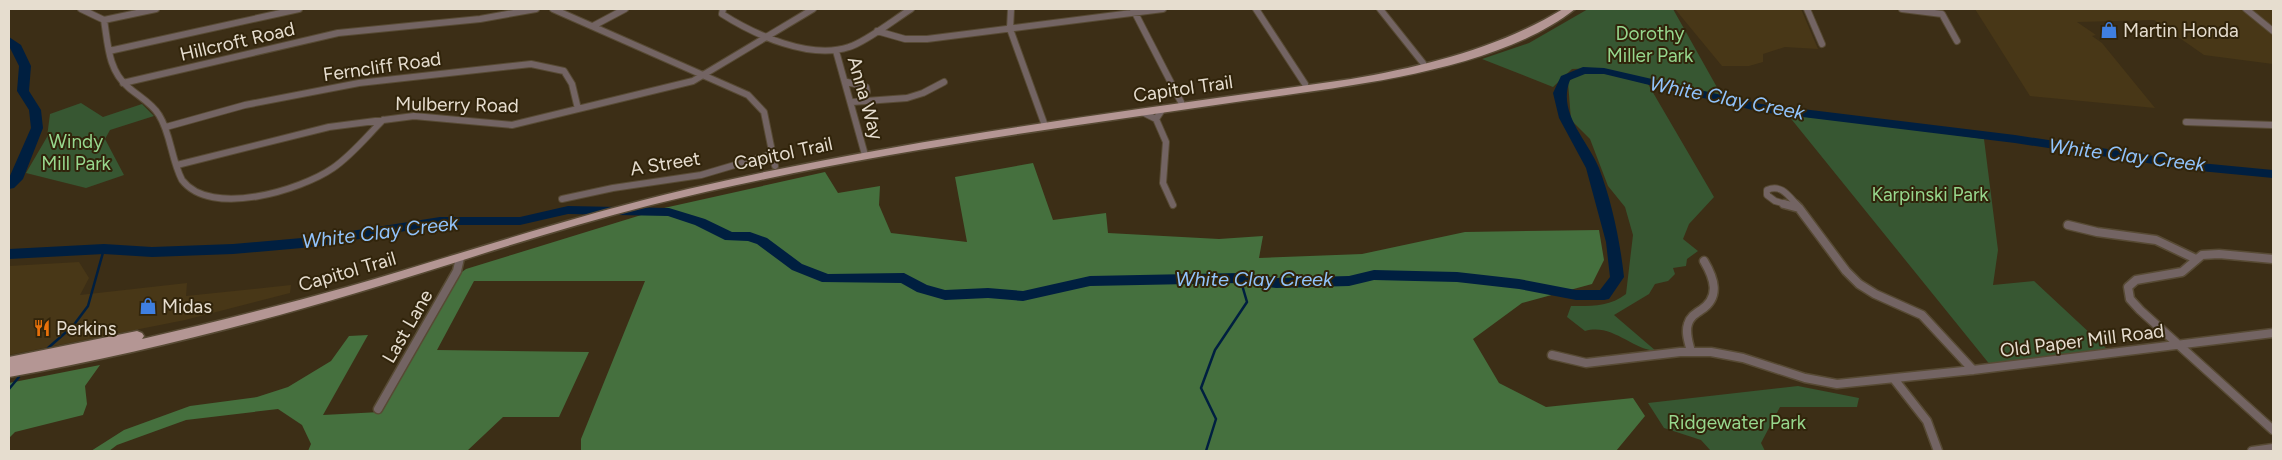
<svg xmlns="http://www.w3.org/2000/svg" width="2282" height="460" font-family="Figtree,sans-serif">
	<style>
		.built { fill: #483717 }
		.green { fill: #375732 }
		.forest { fill: #45703e }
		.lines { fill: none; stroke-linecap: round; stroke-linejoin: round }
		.stream { stroke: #001f40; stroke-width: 2.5 }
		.river { fill: #001f40; fill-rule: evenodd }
		.minor-far1-casing { stroke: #574a34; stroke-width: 8 }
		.minor-casing { stroke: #574a34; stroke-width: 11 }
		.primary-casing { stroke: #574a34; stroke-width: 3 }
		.minor-far1 { stroke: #736463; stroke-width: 6 }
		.minor { stroke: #736463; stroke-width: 8 }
		.primary { fill: #b49694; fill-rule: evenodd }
		.labels { text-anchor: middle; stroke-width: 4; stroke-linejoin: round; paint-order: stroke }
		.poi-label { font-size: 19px; fill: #e6ddcf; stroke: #31240b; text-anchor: start }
		.park-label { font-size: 19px; fill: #97d78d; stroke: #31240b }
		.street-label { font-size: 19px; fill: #e6ddcf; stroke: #31240b }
		.water-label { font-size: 20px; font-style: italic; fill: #91c3fb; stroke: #31240b }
	</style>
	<rect width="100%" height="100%" fill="#3c2e16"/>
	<path class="built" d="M1675,9H1801L1818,49L1785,47L1763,54V62L1749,66H1722Z
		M1975,9H2273V64L2204,55L2154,20L2077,22L2096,35L2092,36L2102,43L2155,108L2030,96Z
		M79,262L89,278L80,295L187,283L186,296L291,285L290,293L185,320L9,355V266Z"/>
	<path class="green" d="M1588,9H1673L1723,98L1595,68L1572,69L1553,87L1482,59L1529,43Z
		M1595,71L1648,84L1714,197L1689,224L1683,239L1698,251L1687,259L1686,266L1673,268L1675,274L1668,281L1655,284L1649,294L1614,315L1656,351C1631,349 1612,323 1585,331L1567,317L1571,306C1591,306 1609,307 1626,294L1633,235L1625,207L1608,186L1590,139L1571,120L1568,82L1578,74Z
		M81,103L103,117L142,104L154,116L110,130L105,139L124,175L86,188L26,173L47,137L50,114Z
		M1788,115L1875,124L1984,139L1998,250L1993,285L2034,281L2107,349L1991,366Z
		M1798,386L1859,398L1857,407H1780L1761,443L1765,451H1711L1701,440L1664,428L1648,403Z"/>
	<path class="forest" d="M1033,163L1053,220L1106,213L1108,233L1219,239L1263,236L1259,258L1362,254L1465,232L1599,230L1604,260L1592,284L1522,303L1473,339L1499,383L1546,407L1633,398L1645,416L1616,451H581V439L645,281H474L437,350L589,352L559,417H503L467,451H308L311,444L302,425L278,409L186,420L117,445L109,451H91L124,430L190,406L257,397L288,387L331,361L349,336L368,335L323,415L380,412L455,277L466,269L664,208L825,172L838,193L880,186L879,205L891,233L967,242L955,177Z
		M100,365L85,386L87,404L83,415L15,432L9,438V383Z"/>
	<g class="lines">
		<path class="stream" d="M48,348L73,326L88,306L104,249
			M9,389L19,377
			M1206,451L1216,419L1201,388L1215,350L1247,302L1240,278"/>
		<path class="river" d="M9,37L21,45L31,66L29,91L41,110L43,128L23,179L14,188L9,189V178L31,128L29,110L17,91L19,66L9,46Z
			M1583,67L1604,68L1761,104L2015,135L2200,163L2273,170V178L2200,171L2015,143L1761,112L1604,74H1585L1570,80C1557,113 1587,139 1599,168C1612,202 1620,241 1624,277L1609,299L1604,300H1576L1519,289L1457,282L1374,280L1349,286L1276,288L1240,283L1090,286L1023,301L988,298L945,300L917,292L901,283L822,282L792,270L757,244L748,241L725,240L695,225L668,216L568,214L520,225H440L313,247L233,254L152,257L104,254L9,259V249L104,244L152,247L233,244L313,237L440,217H520L568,206L669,208L705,219L732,232H750L767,238L802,264L828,274L904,273L927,285L945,290L988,288L1023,291L1090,276L1240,273L1276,278L1349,276L1374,270L1457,272L1519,279L1576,290H1600L1610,277L1606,242L1586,168L1559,118L1553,93L1561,76Z"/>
		<g class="minor-far1-casing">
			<path id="minor-far1" d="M81,9L104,20C108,44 108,70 128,87C138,96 152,103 159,115C171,134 171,159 182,180C211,218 301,190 333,168C352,155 367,136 383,120
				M553,9L748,95L764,112L775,166
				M723,9L722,14C755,35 810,60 849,47C866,42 895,19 911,9
				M1011,9L1010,29L1044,123
				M1133,9L1181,102
				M1256,9L1305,84
				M1380,9L1423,63
				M1807,9L1822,44
				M1902,9L1942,14L1957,41
				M2246,9L2273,31
				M104,20L156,9
				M593,26L625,9
				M877,31L905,39H927L1163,9
				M109,51L299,9
				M836,51L865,155
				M847,82L866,87L867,92L863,98
				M123,83L338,33L480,19L536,9
				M852,102L907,98L923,93L944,82
				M1144,113L1156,119L1162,110
				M1156,119L1166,142L1163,183L1173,205
				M2186,122L2273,125
				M166,127L245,105L359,83L531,64L564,71L572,84L578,109
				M177,165L329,127L414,116L512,125L693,81L813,9
				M562,199L613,188L701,175L772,154
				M1789,205L1775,201L1767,195V190C1781,184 1788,195 1797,205"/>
		</g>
		<g class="minor-casing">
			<path id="minor" d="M1784,204L1799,208
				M1795,204L1799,208
				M1799,208L1846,271L1859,284L1875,294L1922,315L1973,370
				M2068,225L2097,232L2156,240L2196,259
				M2273,259L2219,254L2202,255L2182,272L2136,280L2128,287L2130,299L2140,310L2273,430
				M1691,352C1689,343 1685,333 1688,324C1690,317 1695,314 1701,310C1721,297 1714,278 1704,261
				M1552,355L1586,363L1680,352H1711L1743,358L1805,378L1837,384L1973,370L2273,333
				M1894,379L1927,421L1938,451
				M378,409L457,271L460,258
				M2252,451L2273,448"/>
		</g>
		<g class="primary-casing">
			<path id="primary" d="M1563,9H1575C1497,71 1347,86 1250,100C1050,129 848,156 651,205C551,230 454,264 356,293C242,327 126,356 9,377V357L137,331L142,333L144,336L142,339C211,323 279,306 347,287C461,254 573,216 688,189C906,138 1129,111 1351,79C1426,66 1498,48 1563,9Z"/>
		</g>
		<use href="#minor-far1" class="minor-far1"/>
		<use href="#minor" class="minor"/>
		<use href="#primary" class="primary"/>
	</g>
	<defs>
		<g id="shop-bare" transform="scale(1.35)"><path d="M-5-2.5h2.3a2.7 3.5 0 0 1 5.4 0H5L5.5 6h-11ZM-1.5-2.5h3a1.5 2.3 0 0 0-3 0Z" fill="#3f7fe0" stroke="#31240b" stroke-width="2.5" paint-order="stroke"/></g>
		<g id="restaurant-bare" transform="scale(1.35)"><path d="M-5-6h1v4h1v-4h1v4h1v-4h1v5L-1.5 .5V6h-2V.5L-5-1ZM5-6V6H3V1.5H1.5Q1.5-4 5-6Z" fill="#e8710a" stroke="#31240b" stroke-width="2.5" paint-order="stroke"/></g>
	</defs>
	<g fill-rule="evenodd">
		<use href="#shop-bare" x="2109" y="30"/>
		<use href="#shop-bare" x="148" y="306"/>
		<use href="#restaurant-bare" x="42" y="328"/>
	</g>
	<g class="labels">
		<g class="poi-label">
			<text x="2123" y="37">Martin Honda</text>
			<text x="162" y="313">Midas</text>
			<text x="56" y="335">Perkins</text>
		</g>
		<g class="park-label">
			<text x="1650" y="40">Dorothy<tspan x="1650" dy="22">Miller Park</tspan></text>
			<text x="76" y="148">Windy<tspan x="76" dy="22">Mill Park</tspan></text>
			<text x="1930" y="201">Karpinski Park</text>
			<text x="1737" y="429">Ridgewater Park</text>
		</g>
		<g class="street-label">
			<text transform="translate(237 41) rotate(-13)" y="7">Hillcroft Road</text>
			<text transform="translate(382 66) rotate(-8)" y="7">Ferncliff Road</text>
			<text transform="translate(1183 88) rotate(-8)" y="7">Capitol Trail</text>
			<text transform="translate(866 98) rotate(74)" y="7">Anna Way</text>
			<text transform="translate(457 104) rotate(1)" y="7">Mulberry Road</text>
			<text transform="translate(783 153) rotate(-12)" y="7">Capitol Trail</text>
			<text transform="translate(665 163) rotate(-9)" y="7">A Street</text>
			<text transform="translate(347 271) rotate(-16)" y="7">Capitol Trail</text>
			<text transform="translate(407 326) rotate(-60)" y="7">Last Lane</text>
			<text transform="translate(2082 340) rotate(-7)" y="7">Old Paper Mill Road</text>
		</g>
		<g class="water-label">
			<text transform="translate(1727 98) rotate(11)" y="7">White Clay Creek</text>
			<text transform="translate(2127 155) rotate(7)" y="7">White Clay Creek</text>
			<text transform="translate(380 232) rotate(-7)" y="7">White Clay Creek</text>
			<text x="1254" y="286">White Clay Creek</text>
		</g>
	</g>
	<rect width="2282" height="460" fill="none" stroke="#e6ddcf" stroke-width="20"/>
</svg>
